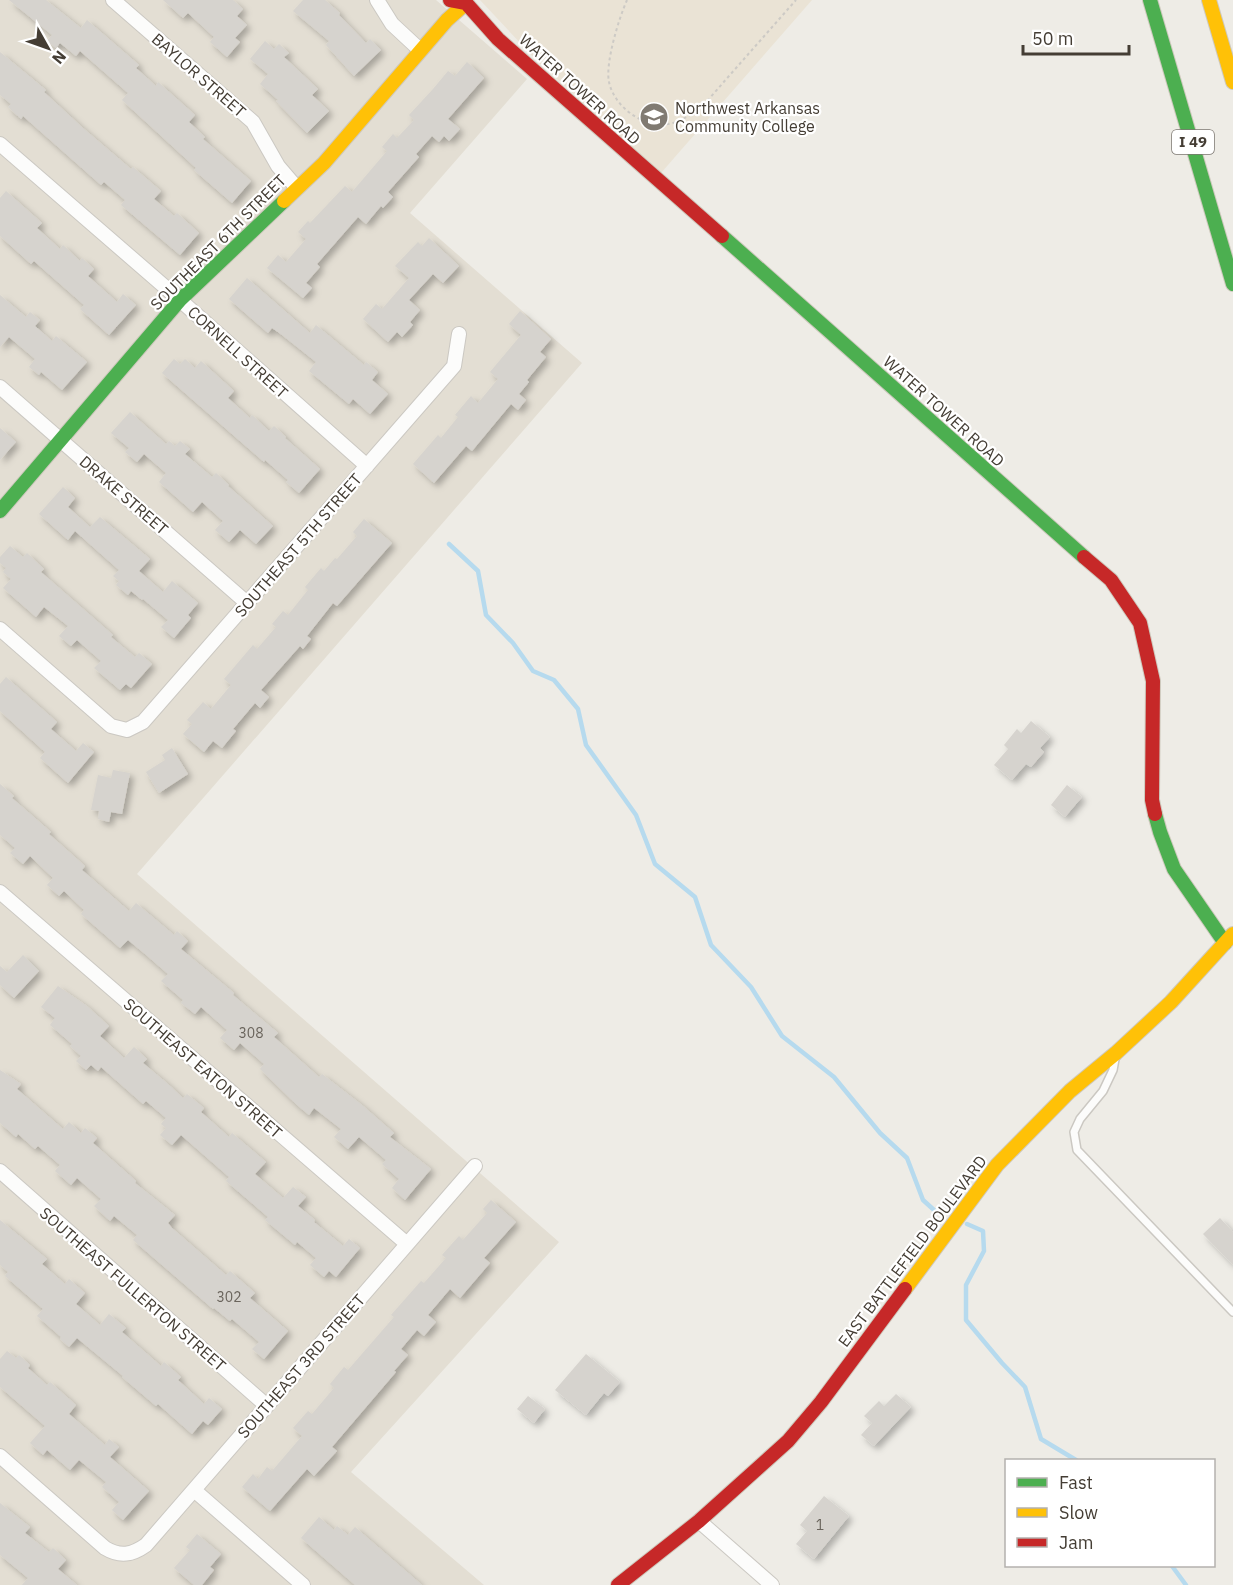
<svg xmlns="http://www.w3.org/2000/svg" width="1233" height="1585" font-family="'IBM Plex Sans',sans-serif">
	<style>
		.residential { fill: #e3ded3 }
		.education { fill: #eae3d5 }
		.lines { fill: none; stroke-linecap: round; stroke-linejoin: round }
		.stream { stroke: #b6daee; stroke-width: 4.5 }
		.building { fill: #d6d3ce; filter: url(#shadow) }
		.lane-casing { stroke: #cbc8c2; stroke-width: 10 }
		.street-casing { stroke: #cbc8c2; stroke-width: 16 }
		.fast-casing { stroke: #cec9bd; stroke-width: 16 }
		.slow-casing { stroke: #cec9bd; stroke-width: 16 }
		.jam-casing { stroke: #cec9bd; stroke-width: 16 }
		.path { stroke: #cdcac5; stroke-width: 2; stroke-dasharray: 3 3; stroke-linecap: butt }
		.lane { stroke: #fcfcfb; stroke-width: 7 }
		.street { stroke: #fcfcfb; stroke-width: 14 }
		.fast { stroke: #4caf50; stroke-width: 14 }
		.slow { stroke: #ffc107; stroke-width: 14 }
		.jam { stroke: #c62828; stroke-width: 14 }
		.labels { text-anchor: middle; stroke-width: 4.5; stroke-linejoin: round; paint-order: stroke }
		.number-label { font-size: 14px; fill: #6a645c }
		.shield { fill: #fff; stroke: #7c7771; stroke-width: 1.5 }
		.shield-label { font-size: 15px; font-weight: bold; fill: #443d34 }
		.street-label { font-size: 16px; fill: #443d34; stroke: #fff }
		.poi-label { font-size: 16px; fill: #443d34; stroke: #fff; text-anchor: start }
	</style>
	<defs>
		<filter id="shadow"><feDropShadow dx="4" dy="4" stdDeviation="3" flood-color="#0004"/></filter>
	</defs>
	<rect width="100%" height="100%" fill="#eeece6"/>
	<path class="residential" d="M0,0H436L527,79L410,213L582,363L137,874L559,1242L351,1472L484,1585H0Z"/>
	<path class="education" d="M480,0H812L661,173L537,61Z"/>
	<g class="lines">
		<path class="stream" d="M449,544L478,571L486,615L513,643L533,671L554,680L578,709L586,745L636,815L655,864L695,897L711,945L751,987L782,1036L834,1077L880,1133L907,1158L923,1200L934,1210L944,1214
			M967,1224L983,1231L984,1251L966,1285V1320L1002,1363L1025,1387L1041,1439L1076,1460
			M1172,1566L1186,1585"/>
	</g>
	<path class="building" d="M9,0H46L81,28L87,20L139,65L136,68L156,86L158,82L195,115L189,122L205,137L203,139L251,181L232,203L194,170L196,168L122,100L128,93L80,51L76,56L60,43L56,48L47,41L52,35Z
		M163,0H233L243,9L237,16L247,25L235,38L240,42L227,57L210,42L214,37L188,13L183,18Z
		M303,0H325L340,13L339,15L366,43L370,39L381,50L354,76L326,45L329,41L293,11Z
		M265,41L274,49L279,44L289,53L284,57L318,89L312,95L329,111L307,133L276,101L278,100L260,84L268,74L250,59Z
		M0,52L46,90L44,92L83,128L131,169L133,167L161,191L154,199L174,216L177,213L199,233L180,255L121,205L125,200L104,182L101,185L23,116L21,119L8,107L11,104L0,95Z
		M467,62L484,78L448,119L460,129L449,141L444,136L439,142L432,136L416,154L419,157L388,192L393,197L383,208L381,206L366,224L358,217L317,264L320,267L306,283L312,288L303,298L267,268L278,255L286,262L306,239L298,232L308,221L310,223L345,186L352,192L387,151L382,147L393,134L397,138L414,120L409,115L433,89L448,71L455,76Z
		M6,191L42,223L37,228L60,249L63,245L80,261L82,258L94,269L88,276L117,302L123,294L136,305L109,335L80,309L84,305L34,261L31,264L0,236V198Z
		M429,238L459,266L443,283L433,274L409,300L420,310L410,322L413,325L402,337L397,332L388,342L363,319L376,304L382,309L409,278L395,266L418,242L422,246Z
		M247,278L310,333L316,325L364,365L366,362L378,372L372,380L388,394L370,414L353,399L349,404L309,371L316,362L282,335L272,328L268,333L229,299Z
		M0,295L26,317L30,312L40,320L35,326L52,341L56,336L87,362L62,390L41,372L39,375L29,367L35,359L9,337L0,347Z
		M520,311L551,339L540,352L546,357L527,380L529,382L519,394L526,400L518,410L511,404L472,451L466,446L434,483L413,464L438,435L441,438L458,417L455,415L471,396L478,403L498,379L490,372L521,335L509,324Z
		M174,359L180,364L185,359L195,368L201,361L234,391L228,398L250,418L252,415L269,431L274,426L286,437L285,438L320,469L299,493L286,482L288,480L265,460L264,462L162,373Z
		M130,412L166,444L169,441L175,446L180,441L190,449L185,454L212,477L216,473L229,485L228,486L273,526L256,544L240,530L229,542L215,530L223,521L202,502L193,512L159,482L166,473L144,454L137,462L125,452L129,448L111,433Z
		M0,428L16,442L0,460Z
		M63,487L75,498L68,507L90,527L100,517L150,559L139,571L163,592L172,581L198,603L188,615L191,618L174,638L161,627L168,620L143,599L142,600L131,591L128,595L116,585L119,581L113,576L119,570L75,531L68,540L39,514Z
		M364,519L392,543L337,606L333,603L307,636L311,639L303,649L300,646L261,690L269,697L260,708L255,703L233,729L236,731L222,748L213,741L204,752L183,734L192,724L187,720L203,702L211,709L231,685L224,679L253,645L257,649L276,627L272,624L283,611L288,615L308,590L305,587L321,568L324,571L335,558L337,559L357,536L353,532Z
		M10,546L23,557L27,553L44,569L41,572L113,635L111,637L135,657L139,653L152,664L131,688L126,684L120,690L94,668L101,661L77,640L71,646L59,636L68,626L44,607L36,617L3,588L11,579L3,572L6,568L0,563V557Z
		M6,677L57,722L51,729L76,751L83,743L94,752L68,783L40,758L45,752L0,711V684Z
		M1031,721L1050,737L1040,748L1044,752L1031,767L1026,764L1012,780L994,765L1008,749L1004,745L1017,729L1021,733Z
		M172,748L188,774L159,793L146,772L165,760L162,755Z
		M113,770L130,773L122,814L111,812L109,822L98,819L99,811L91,810L98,775L111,778Z
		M0,784L14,796L12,798L51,832L49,834L85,866L82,870L129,911L136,903L174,935L177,931L188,941L181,949L234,993L233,995L278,1033L274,1037L319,1077L322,1074L362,1105L394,1133L390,1137L431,1169L405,1200L392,1188L399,1179L382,1164L386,1160L359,1137L348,1149L334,1137L341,1129L314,1108L309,1115L297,1105L260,1069L264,1064L240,1043L234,1050L220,1038L227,1030L201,1007L195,1014L181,1003L183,1000L161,981L168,974L145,954L128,940L120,948L81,914L84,910L64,891L59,896L47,885L53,878L30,856L23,864L10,853L15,848L0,835Z
		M1067,785L1082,797L1065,817L1051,805Z
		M23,955L39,971L14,998L0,985V966L7,972Z
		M58,986L87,1006L109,1026L100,1036L124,1058L134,1047L147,1059L143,1063L168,1084L183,1098L187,1094L204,1108L201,1112L229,1137L232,1133L266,1162L255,1174L283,1198L293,1187L306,1197L298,1206L315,1220L314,1222L343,1246L349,1239L360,1248L336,1277L329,1271L324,1277L310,1265L316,1258L297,1242L295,1245L265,1220L268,1217L226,1181L229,1177L181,1135L172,1145L160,1135L166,1128L161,1124L166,1118L146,1101L143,1104L101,1067L98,1071L91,1065L86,1070L76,1061L81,1056L70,1046L72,1044L50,1025L55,1018L41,1007Z
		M0,1070L21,1084L17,1089L63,1129L69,1122L81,1133L85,1128L97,1138L93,1143L136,1181L135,1183L175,1215L168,1223L172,1228L226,1275L230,1271L255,1293L250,1298L288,1331L264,1359L252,1349L259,1342L232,1319L230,1321L214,1308L213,1309L133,1240L137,1235L114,1216L110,1221L94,1206L101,1199L77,1178L71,1185L55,1171L60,1165L38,1146L35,1149L18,1134L16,1137L0,1123Z
		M491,1200L516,1222L484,1258L490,1263L460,1298L450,1289L428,1315L436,1322L424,1336L417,1330L401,1349L408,1355L394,1371L396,1372L332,1447L337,1451L314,1476L307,1469L270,1511L242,1487L253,1474L258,1479L267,1467L272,1471L302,1436L293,1428L308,1411L312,1414L334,1388L330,1384L344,1367L348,1370L394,1317L391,1315L421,1281L424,1283L446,1258L442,1255L459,1236L463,1240L487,1213L483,1209Z
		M1220,1218L1233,1232V1265L1203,1234Z
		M0,1220L47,1259L42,1264L65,1284L69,1279L85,1293L76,1304L100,1325L109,1314L126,1328L122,1332L161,1366L164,1362L181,1377L178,1380L204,1404L209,1398L222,1409L208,1425L203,1421L192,1434L158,1404L156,1406L122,1377L123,1376L77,1338L69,1347L60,1339L61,1337L37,1316L43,1309L5,1276L8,1272L0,1265Z
		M7,1351L16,1358L19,1355L30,1365L28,1368L47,1385L50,1382L76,1405L69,1414L105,1445L109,1439L119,1447L110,1457L149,1491L123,1520L112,1510L119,1502L102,1487L106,1482L79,1460L70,1470L47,1450L43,1455L30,1443L45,1426L0,1387V1359Z
		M586,1354L620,1382L608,1396L604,1393L586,1415L555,1390Z
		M896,1394L911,1407L874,1446L861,1435L872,1423L864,1416L879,1401L884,1406Z
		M528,1396L545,1409L534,1423L517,1409Z
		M824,1496L849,1516L814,1559L796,1544L807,1531L800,1525Z
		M0,1503L30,1527L25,1533L49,1552L53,1548L66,1560L58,1569L77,1585H22L28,1578L0,1555Z
		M319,1517L334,1530L337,1526L348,1535L355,1527L422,1585H355L301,1538Z
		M197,1534L221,1554L210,1567L214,1570L202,1585H194L174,1568L190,1550L186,1547Z"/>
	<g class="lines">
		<g class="lane-casing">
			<path id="lane" d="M1115,1059L1113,1070L1103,1091L1080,1119L1074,1132L1077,1150L1233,1312"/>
		</g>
		<g class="street-casing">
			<path id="street" d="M113,0L253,122L278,166L296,187
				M377,0L392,24L420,50
				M0,144L180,300L367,466
				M0,387L247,603
				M0,629L111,726L127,730L143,722L454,366L459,334
				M0,892L407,1244
				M0,1171L267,1406
				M0,1456L105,1548C120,1557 132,1555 146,1545L475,1166
				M194,1490L303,1585
				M699,1521L772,1585"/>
		</g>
		<g class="fast-casing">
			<path id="fast" d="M1150,0L1233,284
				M722,236L1084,557
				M0,511L180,300L284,201
				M1155,814L1160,832L1174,869L1225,943"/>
		</g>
		<g class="slow-casing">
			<path id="slow" d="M1209,0L1233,82
				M284,201L324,163L447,20L466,3
				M905,1289L997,1165L1070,1091L1116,1053L1171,1002L1233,934"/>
		</g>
		<g class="jam-casing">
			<path id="jam" d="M450,0L466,3L498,39L722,236
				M1084,557L1111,580L1140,623L1153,681L1152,800L1155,814
				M618,1585L699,1521L788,1441L821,1402L905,1289"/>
		</g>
		<path class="path" d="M627,0C619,18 605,63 609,82C614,106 642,128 668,124C683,122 697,110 707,101L796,0"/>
		<use href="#lane" class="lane"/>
		<use href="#street" class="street"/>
		<use href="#fast" class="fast"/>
		<use href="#slow" class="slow"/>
		<use href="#jam" class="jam"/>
	</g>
	<defs>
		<g id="university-disc" transform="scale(1.5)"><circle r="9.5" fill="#807a72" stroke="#fff"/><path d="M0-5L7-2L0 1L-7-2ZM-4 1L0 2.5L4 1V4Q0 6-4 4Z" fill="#fff"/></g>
	</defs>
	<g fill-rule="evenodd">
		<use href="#university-disc" x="654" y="117"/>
	</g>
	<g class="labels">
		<g class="number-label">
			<text x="251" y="1038">308</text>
			<text x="229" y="1302">302</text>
			<text x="820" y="1530">1</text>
		</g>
		<rect class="shield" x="1172" y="130" width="42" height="24" rx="4.5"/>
		<g class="shield-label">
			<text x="1193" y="147">I 49</text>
		</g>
		<g class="street-label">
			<text transform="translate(199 75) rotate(41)" y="6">BAYLOR STREET</text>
			<text transform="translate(580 89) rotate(42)" y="6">WATER TOWER ROAD</text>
			<text transform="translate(218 242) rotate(-45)" y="6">SOUTHEAST 6TH STREET</text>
			<text transform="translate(238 352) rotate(42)" y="6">CORNELL STREET</text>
			<text transform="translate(944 411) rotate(42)" y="6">WATER TOWER ROAD</text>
			<text transform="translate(124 495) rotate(41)" y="6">DRAKE STREET</text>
			<text transform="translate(298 545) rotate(-49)" y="6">SOUTHEAST 5TH STREET</text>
			<text transform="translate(203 1068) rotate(41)" y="6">SOUTHEAST EATON STREET</text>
			<text transform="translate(912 1251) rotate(-53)" y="6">EAST BATTLEFIELD BOULEVARD</text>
			<text transform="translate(133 1289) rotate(41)" y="6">SOUTHEAST FULLERTON STREET</text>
			<text transform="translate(301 1366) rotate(-49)" y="6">SOUTHEAST 3RD STREET</text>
		</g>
		<g class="poi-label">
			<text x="675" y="114">Northwest Arkansas<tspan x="675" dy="18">Community College</tspan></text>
		</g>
	</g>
	<rect x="1005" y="1459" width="210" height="108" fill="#ffffff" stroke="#b4b1ae" stroke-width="1.5"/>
	<rect x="1017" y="1478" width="30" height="9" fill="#4caf50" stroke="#b4b1ae" stroke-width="1.5"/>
	<text x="1059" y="1489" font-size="18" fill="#443d34">Fast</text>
	<rect x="1017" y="1508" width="30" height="9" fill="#ffc107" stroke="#b4b1ae" stroke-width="1.5"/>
	<text x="1059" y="1519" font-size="18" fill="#443d34">Slow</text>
	<rect x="1017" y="1538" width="30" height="9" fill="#c62828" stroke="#b4b1ae" stroke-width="1.5"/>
	<text x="1059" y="1549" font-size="18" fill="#443d34">Jam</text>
	<g transform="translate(48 48) rotate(130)" stroke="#ffffff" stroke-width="4.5" paint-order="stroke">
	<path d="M0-4.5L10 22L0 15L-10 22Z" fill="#443d34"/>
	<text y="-9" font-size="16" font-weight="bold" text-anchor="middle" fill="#443d34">N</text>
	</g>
	<path d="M1023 45v9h106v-9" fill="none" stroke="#443d34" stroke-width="3"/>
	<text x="1032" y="45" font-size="18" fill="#443d34" stroke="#ffffff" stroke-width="4.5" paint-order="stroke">50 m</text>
</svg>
